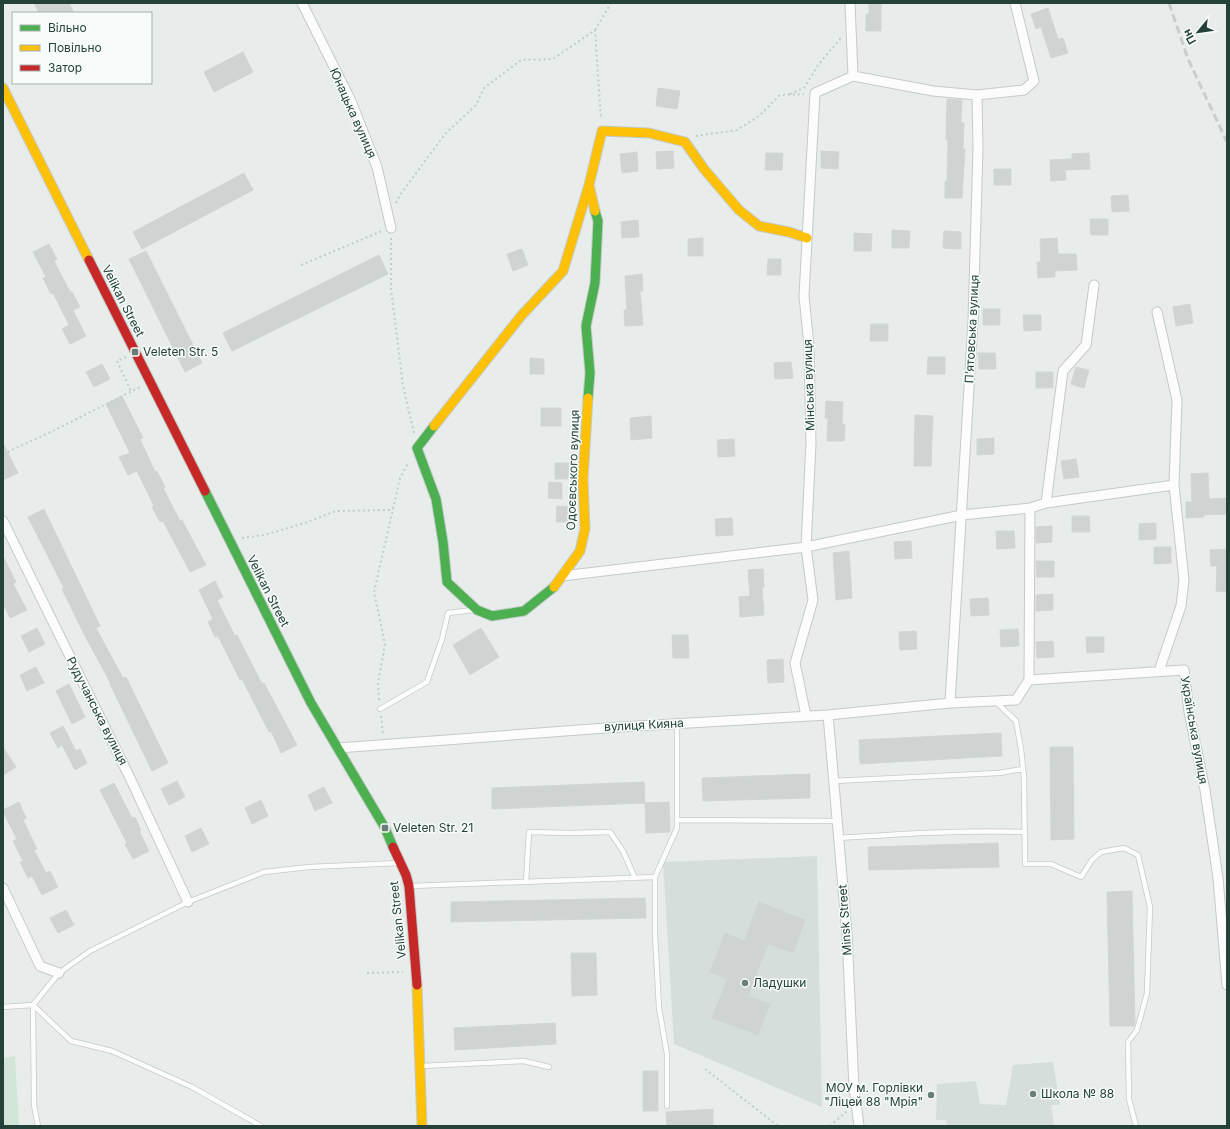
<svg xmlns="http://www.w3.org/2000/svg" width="1230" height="1129" font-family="Inter,sans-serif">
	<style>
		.built { fill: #d6dedb }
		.green { fill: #d1e6d8 }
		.building { fill: #cfd4d2; stroke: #d1d6d4 }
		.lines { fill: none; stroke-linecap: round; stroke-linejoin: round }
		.lane-casing { stroke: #c5cac8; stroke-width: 6 }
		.street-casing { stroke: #c5cac8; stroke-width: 11 }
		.fast-casing { stroke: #c3cbc8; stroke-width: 11 }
		.slow-casing { stroke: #c3cbc8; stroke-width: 11 }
		.jam-casing { stroke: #c3cbc8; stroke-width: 11 }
		.path { stroke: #c3ccca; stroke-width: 2; stroke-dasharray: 2 3; stroke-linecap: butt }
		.lane { stroke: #fcfcfc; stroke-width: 4.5 }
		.street { stroke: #fcfcfc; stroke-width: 9 }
		.fast { stroke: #4caf50; stroke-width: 9 }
		.slow { stroke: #ffc107; stroke-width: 9 }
		.jam { stroke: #c62828; stroke-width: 9 }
		.rail { stroke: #c9cdcc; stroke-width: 3; stroke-dasharray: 8 4; stroke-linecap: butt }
		.poi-dot { fill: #697e78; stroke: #f7fbf9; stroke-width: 1.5 }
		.labels { text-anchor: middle; stroke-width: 3; stroke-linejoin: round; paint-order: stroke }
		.street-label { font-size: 12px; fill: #24423a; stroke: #f7fbf9 }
		.poi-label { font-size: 12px; fill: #24423a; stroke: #f7fbf9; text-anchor: start }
	</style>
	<rect width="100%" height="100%" fill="#e8edeb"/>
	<path class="built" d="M817,856L822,1107L674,1044L663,862Z
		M1053,1062L1060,1105H1051L1054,1126H947L946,1120H936L937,1084L976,1081L980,1104L1006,1105L1013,1065Z"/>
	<path class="green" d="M15,1056L19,1126H3V1058Z"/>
	<path class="building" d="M34,3H69L74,13H39Z
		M869,3H881V31H866V14H869Z
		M1048,8L1058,39L1063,38L1068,53L1051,58L1041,27L1036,29L1031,14Z
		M243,52L253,72L214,92L204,72Z
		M658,88L680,91L677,109L656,106Z
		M947,99L962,100L961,123H964L963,149H965L962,198H945V181H947L948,140H946Z
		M673,151L674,168L657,169L656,152Z
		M821,151L839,152L838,169L821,168Z
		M637,152L638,171L622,173L620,154Z
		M766,153H783L782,170H765Z
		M1089,153L1090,169L1065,170L1066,180L1051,181L1050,160L1072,159V154Z
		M994,169H1011V185H994Z
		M244,173L253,190L142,249L133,232Z
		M1128,195L1129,211L1112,212L1111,196Z
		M1090,219H1108V235H1091Z
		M638,220L639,237L622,238L621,222Z
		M892,230L910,231L909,248H892Z
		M944,231L961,232V249L943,248Z
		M854,233L872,234L871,251H854Z
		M703,238V256H688V239Z
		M1057,238L1058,254H1076L1077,270L1055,271V277L1038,278L1037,262H1041L1040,239Z
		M49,244L57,259L54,261L70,292H72L80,307L73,310L86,336L70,344L62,329L69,325L53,293L51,294L43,278L46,277L33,252Z
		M522,249L528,265L513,271L507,254Z
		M146,251L202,363L185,372L129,259Z
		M379,255L388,274L232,351L223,333Z
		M768,259H781V275H767Z
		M642,274L643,291H640L643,325L625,326L624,310H627L625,276Z
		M1190,304L1193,323L1176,326L1173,307Z
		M983,309H1000V325H983Z
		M1023,315H1041V330L1024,331Z
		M871,324H888V341H870Z
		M978,353H995L996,369H979Z
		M928,357H945V374H927Z
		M530,358L544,359V374H530Z
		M791,362L793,378L775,379L774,363Z
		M102,364L110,379L94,387L86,372Z
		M1076,367L1089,370L1084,388L1071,384Z
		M1036,372H1053V388H1036Z
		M122,396L143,438L140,439L155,472L157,471L165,487L163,488L180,521L182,520L206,565L190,572L163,521L160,522L152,507L154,506L137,471L128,475L119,457L130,453L106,404Z
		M826,401L843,402L842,424H845L844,441H827L828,418H825Z
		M541,408H561V426H541Z
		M915,415L933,416L931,466H914Z
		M651,416L652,438L631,440L630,418Z
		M994,438V454L977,455V439Z
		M734,439L735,456L718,457L717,440Z
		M3,443L18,473L3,480Z
		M1076,459L1079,477L1064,479L1061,461Z
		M555,463H569L568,479H555Z
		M1208,473L1209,499L1227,498V514L1204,515V517L1186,518V502H1192L1191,474Z
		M549,482L562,483V499L548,498Z
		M557,506L571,507L570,522H556Z
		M44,509L100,626L96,628L123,678L126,677L168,763L152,771L110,684H111L84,634L62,589L64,588L28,517Z
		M1072,516H1089L1090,532H1072Z
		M732,518L733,535L716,536L715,519Z
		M1156,523V539L1139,540V524Z
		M1052,526V542L1036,543V527Z
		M996,531H1014L1015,548L997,549Z
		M911,541L912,558L895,559L894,542Z
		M1154,547H1171V563L1154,564Z
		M1227,549V592L1216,591L1217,566H1211L1210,550Z
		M849,551L852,598L836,600L833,553Z
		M3,556L16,582L13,584L27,610L10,618L3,603Z
		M1036,561H1054V577H1037Z
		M763,569L764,587H762L764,615L740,617L739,597L750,596L748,570Z
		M215,581L223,597L217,600L235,636L237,635L262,684L264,683L297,745L281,753L271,731L269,732L242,679L240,680L218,636L215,637L208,622L213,619L199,590Z
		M1053,594V610L1036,611V595Z
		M988,598L989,615L971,616L970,599Z
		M37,628L45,644L29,652L21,636Z
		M481,628L499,657L470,675L453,645Z
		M1018,629L1019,646L1001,647L1000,630Z
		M916,631L917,649L900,650L899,632Z
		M672,635H688L689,658H673Z
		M1086,637H1104V652L1087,653Z
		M1053,641L1054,657L1037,658L1036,642Z
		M783,659L784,682L768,683L767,660Z
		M36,667L44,683L27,691L20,675Z
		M69,684L85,717L72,724L56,691Z
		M63,726L76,751L80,749L87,763L75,770L62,745L58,748L50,733Z
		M1001,733L1002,756L860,764L859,740Z
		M3,747L16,767L3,775Z
		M1050,747H1073L1074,839L1051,840Z
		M810,774V798L703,801L702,778Z
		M177,781L185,797L169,805L161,789Z
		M644,782L645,803L492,809V788Z
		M114,783L132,818L135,817L141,830L139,831L149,851L133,859L125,844L127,843L100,790Z
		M324,787L332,803L315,811L308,795Z
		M261,800L268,816L252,824L245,808Z
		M19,802L26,818L23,820L37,849L34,850L46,873L50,871L58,887L42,895L32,876L28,878L20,862L23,861L13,841L17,839L3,812V810Z
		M669,802L670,832L646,833L645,803Z
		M201,828L209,844L192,852L185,836Z
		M998,843L999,867L869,870L868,847Z
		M1132,891L1135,1023L1134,1026H1110L1107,892Z
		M645,898L646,918L451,922V902Z
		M759,902L805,920L793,953L768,944L748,996L770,1004L758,1035L712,1018L727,979L710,972L725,933L744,941Z
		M66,910L74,925L58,933L50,918Z
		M571,953H596L597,995L572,996Z
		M555,1023L556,1044L455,1050L454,1028Z
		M643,1071H658V1111H643Z
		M713,1109V1126H667L666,1112Z"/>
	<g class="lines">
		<g class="lane-casing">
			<path id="lane" d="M995,701L1016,721L1021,749L1024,778L1025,864H1051L1081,877L1092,860L1101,852L1124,848L1138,855L1150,907L1147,993L1137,1030L1128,1042L1129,1099L1136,1126
				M380,709L427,682L442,639L448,613L474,610
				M833,781L999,773L1023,769
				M678,820L837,821
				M838,838C900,834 962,830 1024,832
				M526,882L529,832L570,833L610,832L623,851L635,878
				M411,886L655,877
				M33,1005L71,1041L112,1051L192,1087L261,1126
				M33,1005L34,1105L38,1126
				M3,1007L33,1005L59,973L90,951L188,902L264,872L309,867L399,863
				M421,1066L524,1061L549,1067
				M667,1106V1054L659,1008L655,934V877L677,828V723"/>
		</g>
		<g class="street-casing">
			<path id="street" d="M302,3L351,101L377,167L391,228
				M850,3L853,76
				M1157,312L1177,400L1174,485L1184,580L1181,606L1159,671
				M1046,503L1063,371L1086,345L1094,285
				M3,521L131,780L188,902
				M562,576L806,547L962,515L1030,508L1046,503L1174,485
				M1029,680L1030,508
				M950,703L973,321L978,149L977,95
				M828,715L847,934L854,1088L859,1126
				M806,716L795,663L813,600L806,547L811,443L809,346L804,296L815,93L853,76L933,91L977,95L1024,90L1034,81L1015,3
				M338,748L619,727L828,715L950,703L1016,700L1029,680L1184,670L1189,712L1205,790L1218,878L1227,985
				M3,888L40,966L59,973"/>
		</g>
		<g class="fast-casing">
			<path id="fast" d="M588,398L590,373L586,326L595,283L598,221L595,211
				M434,426L417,448L436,499L443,542L447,582L477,610L492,616L524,611L554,587
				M205,491L311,703L385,828L393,847"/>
		</g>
		<g class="slow-casing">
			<path id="slow" d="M3,88L89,260
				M595,211L589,185L602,131L649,133L685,142L704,169L739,210L759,226L789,232L807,238
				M434,426L521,316L563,271L589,185
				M554,587L580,551L585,529L583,479L588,398
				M417,985L422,1126"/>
		</g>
		<g class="jam-casing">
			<path id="jam" d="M89,260L205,491
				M393,847L406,875L409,886L417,985"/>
		</g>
		<path class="path" d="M595,30L611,3
			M790,94L804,88L818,65L841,38
			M696,136L737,130L759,116L780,95L804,94
			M396,203L400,195L445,134L476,105L484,88L521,60L553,59L595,30L601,119
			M391,238V289L403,386L414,433
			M301,265L382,231
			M126,357L117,361L131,391
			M3,454L57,429L140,387
			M242,538L264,535L305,523L336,511L393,510
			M379,700L378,683L385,644L374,592L400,478L408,463
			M381,716L383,735
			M367,973L403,972
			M705,1069L778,1126
			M830,1126L847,1111"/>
		<use href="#lane" class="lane"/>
		<use href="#street" class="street"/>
		<use href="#fast" class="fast"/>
		<use href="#slow" class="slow"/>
		<use href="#jam" class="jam"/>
		<path class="rail" d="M1169,3L1188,59L1227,142"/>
	</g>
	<g class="poi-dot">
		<rect x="131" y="348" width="8" height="8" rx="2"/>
		<rect x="381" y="824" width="8" height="8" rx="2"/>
		<circle cx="745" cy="983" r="4"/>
		<circle cx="1033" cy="1094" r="4"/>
		<circle cx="931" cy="1095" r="4"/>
	</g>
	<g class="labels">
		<g class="street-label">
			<text transform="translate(353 113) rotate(66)" y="4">Юнацька вулиця</text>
			<text transform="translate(123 301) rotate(63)" y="4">Velikan Street</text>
			<text transform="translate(972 329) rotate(-87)" y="4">П’ятовська вулиця</text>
			<text transform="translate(809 385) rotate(-92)" y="4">Мінська вулиця</text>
			<text transform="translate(573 470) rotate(-88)" y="4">Одоєвського вулиця</text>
			<text transform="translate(268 591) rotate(63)" y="4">Velikan Street</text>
			<text transform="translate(97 711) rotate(63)" y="4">Рудучанська вулиця</text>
			<text transform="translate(644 725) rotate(-3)" y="4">вулиця Кияна</text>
			<text transform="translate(1194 730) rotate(80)" y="4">Українська вулиця</text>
			<text transform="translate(398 920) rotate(-96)" y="4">Velikan Street</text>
			<text transform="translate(845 920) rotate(-94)" y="4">Minsk Street</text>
		</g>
		<g class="poi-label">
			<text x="143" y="356">Veleten Str. 5</text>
			<text x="393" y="832">Veleten Str. 21</text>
			<text x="753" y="987">Ладушки</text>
			<text x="923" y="1092" text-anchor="end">МОУ м. Горлівки<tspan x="923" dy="14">"Ліцей 88 "Мрія"</tspan></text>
			<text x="1041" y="1098">Школа № 88</text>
		</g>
	</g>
	<rect width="1230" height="1129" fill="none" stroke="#24423a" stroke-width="8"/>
	<rect x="12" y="12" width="140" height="72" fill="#f7fbf9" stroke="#a3b1ad"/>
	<rect x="20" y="25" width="20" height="6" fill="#4caf50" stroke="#a3b1ad"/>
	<text x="48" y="32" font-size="12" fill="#24423a">Вільно</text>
	<rect x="20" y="45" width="20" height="6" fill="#ffc107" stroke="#a3b1ad"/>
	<text x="48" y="52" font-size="12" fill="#24423a">Повільно</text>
	<rect x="20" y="65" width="20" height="6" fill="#c62828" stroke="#a3b1ad"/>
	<text x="48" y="72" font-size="12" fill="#24423a">Затор</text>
	<g transform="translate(1198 32) rotate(241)" stroke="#f7fbf9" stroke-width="3" paint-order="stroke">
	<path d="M0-3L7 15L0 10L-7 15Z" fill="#24423a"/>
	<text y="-6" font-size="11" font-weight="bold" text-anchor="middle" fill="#24423a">Пн</text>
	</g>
</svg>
